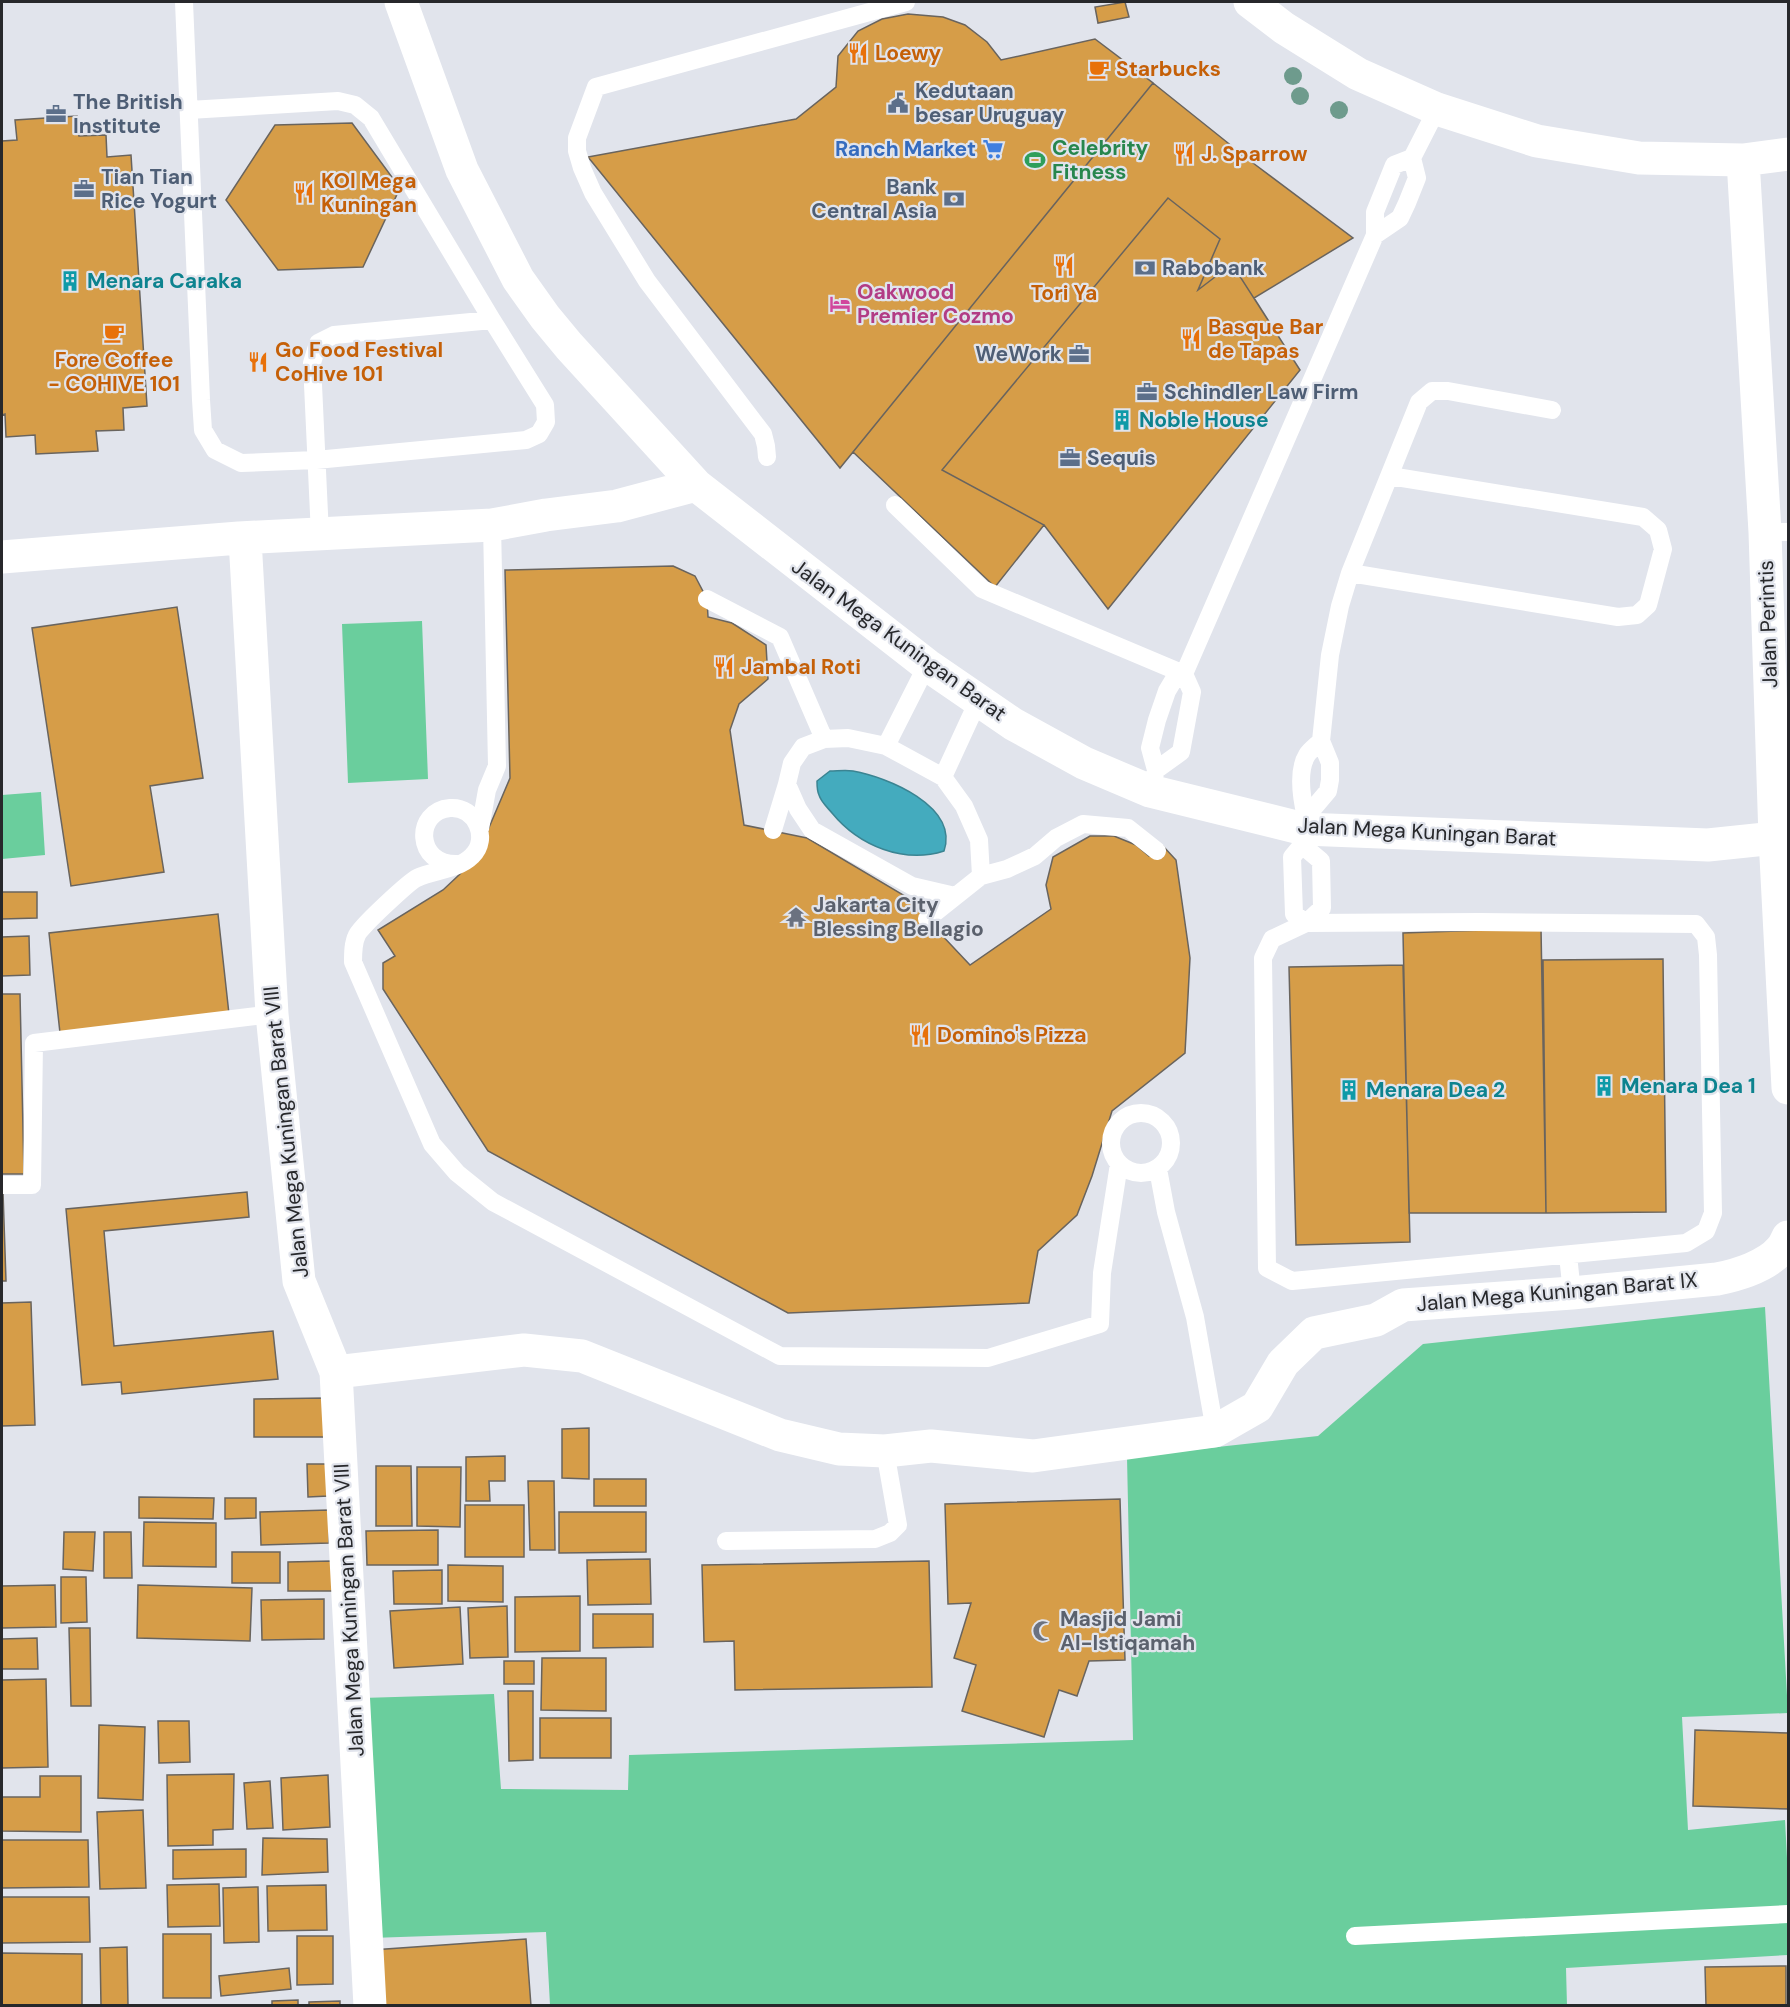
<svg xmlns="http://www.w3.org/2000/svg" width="1790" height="2007" font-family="'DM Sans',sans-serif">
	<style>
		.green { fill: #6ace9d }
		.water { fill: #44abbe; stroke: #3b8492; stroke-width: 1.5 }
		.building { fill: #d69d48; stroke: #69645e; stroke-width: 1.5 }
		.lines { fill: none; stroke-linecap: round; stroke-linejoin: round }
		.lane { stroke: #fff; stroke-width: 18 }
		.street { stroke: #fff; stroke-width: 33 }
		.secondary { stroke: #fff; stroke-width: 33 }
		.tree { fill: #6e9b8d }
		.labels { text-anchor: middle; stroke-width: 4.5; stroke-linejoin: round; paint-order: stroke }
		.food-label { font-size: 21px; font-weight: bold; fill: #c56008; stroke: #e1e4ec; text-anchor: start }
		.service-label { font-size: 21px; font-weight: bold; fill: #4e5e75; stroke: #e1e4ec; text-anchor: start }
		.leisure-label { font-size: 21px; font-weight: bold; fill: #27864d; stroke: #e1e4ec; text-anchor: start }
		.shop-label { font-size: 21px; font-weight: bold; fill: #366cbe; stroke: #e1e4ec; text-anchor: end }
		.culture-label { font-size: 21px; font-weight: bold; fill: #0d838f; stroke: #e1e4ec; text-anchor: start }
		.hotel-label { font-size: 21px; font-weight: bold; fill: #b23c85; stroke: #e1e4ec; text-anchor: start }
		.street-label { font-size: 21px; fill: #27282b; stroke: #e1e4ec }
		.worship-label { font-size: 21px; font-weight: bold; fill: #5b616d; stroke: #e1e4ec; text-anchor: start }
	</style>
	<rect width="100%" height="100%" fill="#e1e4ec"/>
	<path class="green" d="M422,621L428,779L348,783L342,624Z
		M41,792L45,855L2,859V795Z
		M1765,1307L1788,1713L1682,1717L1688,1830L1785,1820L1788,1877V1955L1566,1968L1567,2006L550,2005L546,1932L371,1938L362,1698L494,1694L501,1789L628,1790L629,1755L1133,1740L1127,1457L1318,1436L1423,1344Z"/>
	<path class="water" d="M830,771C837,771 846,770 853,771C887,777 959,806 944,851C904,864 859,846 832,813C828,808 821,802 819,795C817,791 817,786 817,781Z"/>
	<path class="building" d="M1125,2L1129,17L1098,23L1095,7Z
		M908,14L943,17L965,25L987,42L1001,60L1095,39L1153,83L840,468L588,157L796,119L836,87L838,56L858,31L882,19Z
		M1153,83L1253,163L1353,238L1254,298L1300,370L1108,609L1044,525L995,587L853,452Z
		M77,116L79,136L106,135L107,157L131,155L147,406L123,408L124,430L96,431L98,451L36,454L35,435L6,437L5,414L2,415V141L17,140L15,120Z
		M352,123L400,188L363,267L278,270L226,200L275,125Z
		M1168,198L1220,239L1198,290L1232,264L1300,370L1108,609L1044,525L942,470Z
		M673,566L695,576L707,599L708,617L732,623L766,645L768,679L739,704L730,730L744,825L807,838L905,896L970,965L1051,909L1046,885L1053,857L1090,836H1114L1136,845L1149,856L1163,846L1176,860L1190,958L1185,1053L1112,1111L1092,1176L1077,1215L1038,1251L1029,1303L788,1313L488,1151L383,989V963L395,956L378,930L443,890L460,874L485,837L510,778L505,570Z
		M177,607L203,778L150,786L164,872L71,886L32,628Z
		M2,892H37V918L2,919Z
		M218,914L229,1014L60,1033L49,933Z
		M1541,928L1546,1213H1409L1403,933Z
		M29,936L30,975L2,976V937Z
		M1663,959L1666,1212L1546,1213L1543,960Z
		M1403,965L1410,1242L1296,1245L1289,967Z
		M2,994H20L24,1174H2Z
		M2,1192H3L6,1281H2Z
		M247,1192L249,1217L104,1231L114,1346L273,1331L278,1379L122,1394L121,1382L82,1385L66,1209Z
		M31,1302L35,1425L2,1426V1303Z
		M325,1398V1437H254V1399Z
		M589,1428V1479L562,1478V1429Z
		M505,1456V1481H489L490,1501H466V1457Z
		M307,1464H327L328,1496L308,1497Z
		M376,1466H411L412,1526H376Z
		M417,1467H461L460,1527L417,1526Z
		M594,1479H646V1506H594Z
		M528,1481H554L555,1550H530Z
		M139,1497L214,1498L213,1519L139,1518Z
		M225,1498H256V1518L225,1519Z
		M1120,1499L1125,1660L1089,1661L1077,1696L1059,1690L1044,1737L962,1711L976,1665L954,1658L971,1603L948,1604L945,1504Z
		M465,1505H524V1557H465Z
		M329,1510V1543L261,1545L260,1512Z
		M559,1512H646V1552L559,1553Z
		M144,1522L216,1523V1567L143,1566Z
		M438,1530V1565H367L366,1531Z
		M64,1532H95L93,1571L63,1569Z
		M104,1532H131L132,1578H104Z
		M232,1552H280V1583H232Z
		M650,1559L651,1604L588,1605L587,1560Z
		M332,1561L333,1591H288V1562Z
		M929,1561L932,1687L735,1690L734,1641L704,1642L702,1565Z
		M448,1565L503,1566V1602L448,1601Z
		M442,1570V1604H394L393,1571Z
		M61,1577H86L87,1622L61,1623Z
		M55,1585L56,1627L2,1628V1586Z
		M138,1585L252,1588L250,1641L137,1638Z
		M580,1596V1651L515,1652V1597Z
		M324,1599V1639L262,1640L261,1600Z
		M507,1606L508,1657L470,1658L468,1608Z
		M460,1607L463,1664L394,1668L390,1611Z
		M593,1614H653V1647L593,1648Z
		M69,1628H90L91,1706H71Z
		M37,1638L38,1669H2V1639Z
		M542,1658H606V1711L541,1710Z
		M504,1661H534V1684H504Z
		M46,1679L48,1767L2,1768V1680Z
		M508,1691H533V1760L509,1761Z
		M540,1718H611V1758H540Z
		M158,1721H189L190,1762L159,1763Z
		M99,1725L145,1727L143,1800L98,1798Z
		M1695,1730L1788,1733V1809L1693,1806Z
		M234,1774L233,1829L213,1830V1845L168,1846L167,1775Z
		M328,1775L330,1827L283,1830L281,1778Z
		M40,1776H81V1832L2,1831V1797H40Z
		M270,1781L273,1828L247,1829L244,1783Z
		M143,1810L146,1888L100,1889L97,1812Z
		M263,1838L327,1839L328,1872L262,1875Z
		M2,1840H88L89,1887L2,1888Z
		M246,1849V1877L173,1879V1850Z
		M219,1884L220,1926L168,1927L167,1885Z
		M326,1885L327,1930L268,1931L267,1886Z
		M258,1887L259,1942L224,1943L223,1888Z
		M2,1897H89L90,1942L2,1943Z
		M163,1934H211V1998H163Z
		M297,1936H333V1984L297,1985Z
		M526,1939L531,2006H376L372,1950Z
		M127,1947L128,2006H101L100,1948Z
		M2,1953L82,1954V2006H2Z
		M1786,1966V2006H1706L1705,1967Z
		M289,1968L291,1989L221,1996L219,1976Z
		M298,2000V2006H272V2001Z
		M340,2001V2006H309V2002Z"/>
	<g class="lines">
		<path class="lane" d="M184,2L201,400L203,430L215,450L241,463L316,460L526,440L539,434L546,422L545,405L492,320L334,335L318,343L312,363L320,535
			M189,110L338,101L355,105L371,118L492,320
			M1375,235L1400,218L1407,203L1417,178L1412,158
			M767,457L766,446L763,434L647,281L593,193L582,168L577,151V138L596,87L906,2
			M895,505L982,589L1184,674L1192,692L1181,752L1156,770L1153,781
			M1765,532H1788
			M1350,573L1618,617L1637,615L1648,605L1663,549L1658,530L1643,517L1390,476
			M707,599L780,637L824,739
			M886,746L927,665
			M1156,770L1150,748L1157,720L1167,691L1173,681L1184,674L1375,235V212L1394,165L1412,158L1437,109
			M943,777L978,701
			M1306,817C1302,800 1297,771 1307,755C1310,750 1316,746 1321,741
			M480,829L487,790L497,766L492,525
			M773,830L787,784
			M1303,835L1306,817L1328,791L1330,780V763L1321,741L1330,655L1340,606L1350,573L1419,402L1432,391H1448L1552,410
			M1302,845L1321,861L1322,908L1306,923L1272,939L1263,958L1267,1268L1292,1281L1686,1243L1706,1231L1713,1213L1708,955L1706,937L1696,924L1480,922L1306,923L1294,914L1292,857L1302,845
			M457,864C415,865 414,811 450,808C476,806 490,839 472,856C458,870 434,870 417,878C410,881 359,928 357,935C353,943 353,953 353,962L432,1144L457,1173L493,1202L780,1356L988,1358L1100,1324L1102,1273L1119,1164
			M981,876L1007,869L1035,856L1056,838L1083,824L1128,828L1157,851
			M927,919L981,876L979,840L964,806L943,777L886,746L848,738L824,739L803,747L792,763L787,784L798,809L812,830L912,886L955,896
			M1111 1143a30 30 0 1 1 60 0a30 30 0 1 1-60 0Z
			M1158,1169L1166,1212L1195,1317L1215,1431
			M2,1185H32L34,1043L272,1014
			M1568,1255L1572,1293
			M726,1541L875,1539L890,1533L898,1525L885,1451
			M1355,1936L1788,1914"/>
		<path class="street" d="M401,2L462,170L518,279L545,317L569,346L696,485L927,665L1013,724L1084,763L1150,791L1304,829L1708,845L1775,838
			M245,539L272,1014L299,1281L336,1372L370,2006
			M2,557L239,538L492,525L546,515L617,506L696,485
			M336,1372L524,1350L582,1356L780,1435L839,1449L885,1451L931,1446L1033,1456L1215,1431L1257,1407L1283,1363L1314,1333L1376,1320L1403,1305L1572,1293L1717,1279C1737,1275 1767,1266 1781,1249C1784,1246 1786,1241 1788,1237"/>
		<path class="secondary" d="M1250,2L1284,28L1358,74L1437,109L1537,141L1639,158L1743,160L1788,154
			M1743,160L1765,532L1775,838L1788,1088"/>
	</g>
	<g class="tree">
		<circle cx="1293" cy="76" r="9"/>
		<circle cx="1300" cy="96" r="9"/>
		<circle cx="1339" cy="110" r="9"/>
	</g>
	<defs>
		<g id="restaurant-bare" transform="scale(1.62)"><path d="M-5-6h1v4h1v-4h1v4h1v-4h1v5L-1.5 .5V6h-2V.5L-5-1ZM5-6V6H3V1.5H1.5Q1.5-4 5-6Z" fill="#e8710a" stroke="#e1e4ec" stroke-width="2.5" paint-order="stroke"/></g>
		<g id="cafe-bare" transform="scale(1.62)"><path d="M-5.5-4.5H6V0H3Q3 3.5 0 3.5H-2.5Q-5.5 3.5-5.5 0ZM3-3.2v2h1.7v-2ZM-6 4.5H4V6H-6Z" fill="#e8710a" stroke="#e1e4ec" stroke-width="2.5" paint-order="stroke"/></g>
		<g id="civic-bare" transform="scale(1.62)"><path d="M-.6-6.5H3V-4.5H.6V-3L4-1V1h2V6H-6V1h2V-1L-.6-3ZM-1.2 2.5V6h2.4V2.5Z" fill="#5c6f8a" stroke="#e1e4ec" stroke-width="2.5" paint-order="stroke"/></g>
		<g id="office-bare" transform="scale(1.62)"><path d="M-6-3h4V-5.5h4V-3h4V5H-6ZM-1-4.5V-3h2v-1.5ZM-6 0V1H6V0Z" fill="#5c6f8a" stroke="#e1e4ec" stroke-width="2.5" paint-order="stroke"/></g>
		<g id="supermarket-bare" transform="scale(1.62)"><path d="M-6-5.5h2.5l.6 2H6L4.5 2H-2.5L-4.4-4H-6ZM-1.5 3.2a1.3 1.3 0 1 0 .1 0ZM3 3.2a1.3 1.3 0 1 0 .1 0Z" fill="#3f7fe0" stroke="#e1e4ec" stroke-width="2.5" paint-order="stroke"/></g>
		<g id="stadium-bare" transform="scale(1.62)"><path d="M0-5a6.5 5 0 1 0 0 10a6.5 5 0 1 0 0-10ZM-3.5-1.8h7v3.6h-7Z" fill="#2e9e5b" stroke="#e1e4ec" stroke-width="2.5" paint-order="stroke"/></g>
		<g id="bank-bare" transform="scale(1.62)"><path d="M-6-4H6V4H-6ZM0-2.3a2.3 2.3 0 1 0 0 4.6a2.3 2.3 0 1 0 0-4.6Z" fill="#5c6f8a" stroke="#e1e4ec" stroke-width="2.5" paint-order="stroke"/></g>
		<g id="building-bare" transform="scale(1.62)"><path d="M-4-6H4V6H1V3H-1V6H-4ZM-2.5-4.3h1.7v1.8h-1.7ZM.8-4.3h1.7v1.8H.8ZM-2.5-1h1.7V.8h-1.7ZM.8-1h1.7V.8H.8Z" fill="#0f9aa8" stroke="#e1e4ec" stroke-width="2.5" paint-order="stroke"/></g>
		<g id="hotel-bare" transform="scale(1.62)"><path d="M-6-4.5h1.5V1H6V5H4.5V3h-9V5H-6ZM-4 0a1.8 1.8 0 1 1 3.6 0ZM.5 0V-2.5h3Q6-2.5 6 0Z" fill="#d1479c" stroke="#e1e4ec" stroke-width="2.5" paint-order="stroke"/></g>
		<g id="temple-bare" transform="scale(1.62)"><path d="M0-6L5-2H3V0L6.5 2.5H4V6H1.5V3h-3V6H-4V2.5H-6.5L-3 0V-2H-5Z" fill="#6b7280" stroke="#e1e4ec" stroke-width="2.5" paint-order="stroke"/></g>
		<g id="mosque-bare" transform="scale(1.62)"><path d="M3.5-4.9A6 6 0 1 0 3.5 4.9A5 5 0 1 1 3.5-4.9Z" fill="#6b7280" stroke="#e1e4ec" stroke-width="2.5" paint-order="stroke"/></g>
	</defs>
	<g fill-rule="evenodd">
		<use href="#restaurant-bare" x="858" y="53"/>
		<use href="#cafe-bare" x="1099" y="69"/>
		<use href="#civic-bare" x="898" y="103"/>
		<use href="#office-bare" x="56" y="114"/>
		<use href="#supermarket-bare" x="993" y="149"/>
		<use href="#restaurant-bare" x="1184" y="154"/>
		<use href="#stadium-bare" x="1035" y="160"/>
		<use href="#office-bare" x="84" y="189"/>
		<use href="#restaurant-bare" x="304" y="193"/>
		<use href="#bank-bare" x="954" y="199"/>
		<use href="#restaurant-bare" x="1064" y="266"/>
		<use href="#bank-bare" x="1145" y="268"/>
		<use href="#building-bare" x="70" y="281"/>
		<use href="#hotel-bare" x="840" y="304"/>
		<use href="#cafe-bare" x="114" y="333"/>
		<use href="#restaurant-bare" x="1191" y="339"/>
		<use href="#office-bare" x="1079" y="354"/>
		<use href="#restaurant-bare" x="258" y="362"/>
		<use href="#office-bare" x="1147" y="392"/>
		<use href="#building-bare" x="1122" y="420"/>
		<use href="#office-bare" x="1070" y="458"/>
		<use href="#restaurant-bare" x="724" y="667"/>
		<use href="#temple-bare" x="796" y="917"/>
		<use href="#restaurant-bare" x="920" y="1035"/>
		<use href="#building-bare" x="1604" y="1086"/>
		<use href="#building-bare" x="1349" y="1090"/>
		<use href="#mosque-bare" x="1043" y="1631"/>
	</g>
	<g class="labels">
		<g class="food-label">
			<text x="875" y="60">Loewy</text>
			<text x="1116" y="76">Starbucks</text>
			<text x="1201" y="161">J. Sparrow</text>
			<text x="321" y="188">KOI Mega<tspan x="321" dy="24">Kuningan</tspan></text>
			<text x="1064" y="300" text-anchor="middle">Tori Ya</text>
			<text x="1208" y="334">Basque Bar<tspan x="1208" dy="24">de Tapas</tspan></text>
			<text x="275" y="357">Go Food Festival<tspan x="275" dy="24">CoHive 101</tspan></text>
			<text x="114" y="367" text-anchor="middle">Fore Coffee<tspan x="114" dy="24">- COHIVE 101</tspan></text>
			<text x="741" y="674">Jambal Roti</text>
			<text x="937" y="1042">Domino's Pizza</text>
		</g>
		<g class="service-label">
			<text x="915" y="98">Kedutaan<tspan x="915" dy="24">besar Uruguay</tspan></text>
			<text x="73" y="109">The British<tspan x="73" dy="24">Institute</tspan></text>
			<text x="101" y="184">Tian Tian<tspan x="101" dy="24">Rice Yogurt</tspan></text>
			<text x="937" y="194" text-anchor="end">Bank<tspan x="937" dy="24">Central Asia</tspan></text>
			<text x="1162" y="275">Rabobank</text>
			<text x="1062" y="361" text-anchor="end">WeWork</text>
			<text x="1164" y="399">Schindler Law Firm</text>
			<text x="1087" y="465">Sequis</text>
		</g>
		<g class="leisure-label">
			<text x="1052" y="155">Celebrity<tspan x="1052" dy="24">Fitness</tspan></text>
		</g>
		<g class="shop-label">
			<text x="976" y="156">Ranch Market</text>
		</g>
		<g class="culture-label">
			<text x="87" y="288">Menara Caraka</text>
			<text x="1139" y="427">Noble House</text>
			<text x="1621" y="1093">Menara Dea 1</text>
			<text x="1366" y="1097">Menara Dea 2</text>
		</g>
		<g class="hotel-label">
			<text x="857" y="299">Oakwood<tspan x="857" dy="24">Premier Cozmo</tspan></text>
		</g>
		<g class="street-label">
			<text transform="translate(1768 624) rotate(-92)" y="7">Jalan Perintis</text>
			<text transform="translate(899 640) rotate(36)" y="7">Jalan Mega Kuningan Barat</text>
			<text transform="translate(1427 832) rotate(3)" y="7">Jalan Mega Kuningan Barat</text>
			<text transform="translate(286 1132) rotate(-96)" y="7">Jalan Mega Kuningan Barat VIII</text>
			<text transform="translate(1557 1292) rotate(-5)" y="7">Jalan Mega Kuningan Barat IX</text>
			<text transform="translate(349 1610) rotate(-93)" y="7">Jalan Mega Kuningan Barat VIII</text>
		</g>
		<g class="worship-label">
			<text x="813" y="912">Jakarta City<tspan x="813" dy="24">Blessing Bellagio</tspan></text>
			<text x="1060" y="1626">Masjid Jami<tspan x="1060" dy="24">Al-Istiqamah</tspan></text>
		</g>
	</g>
	<rect width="1790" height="2007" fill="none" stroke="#27282b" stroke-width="6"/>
</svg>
